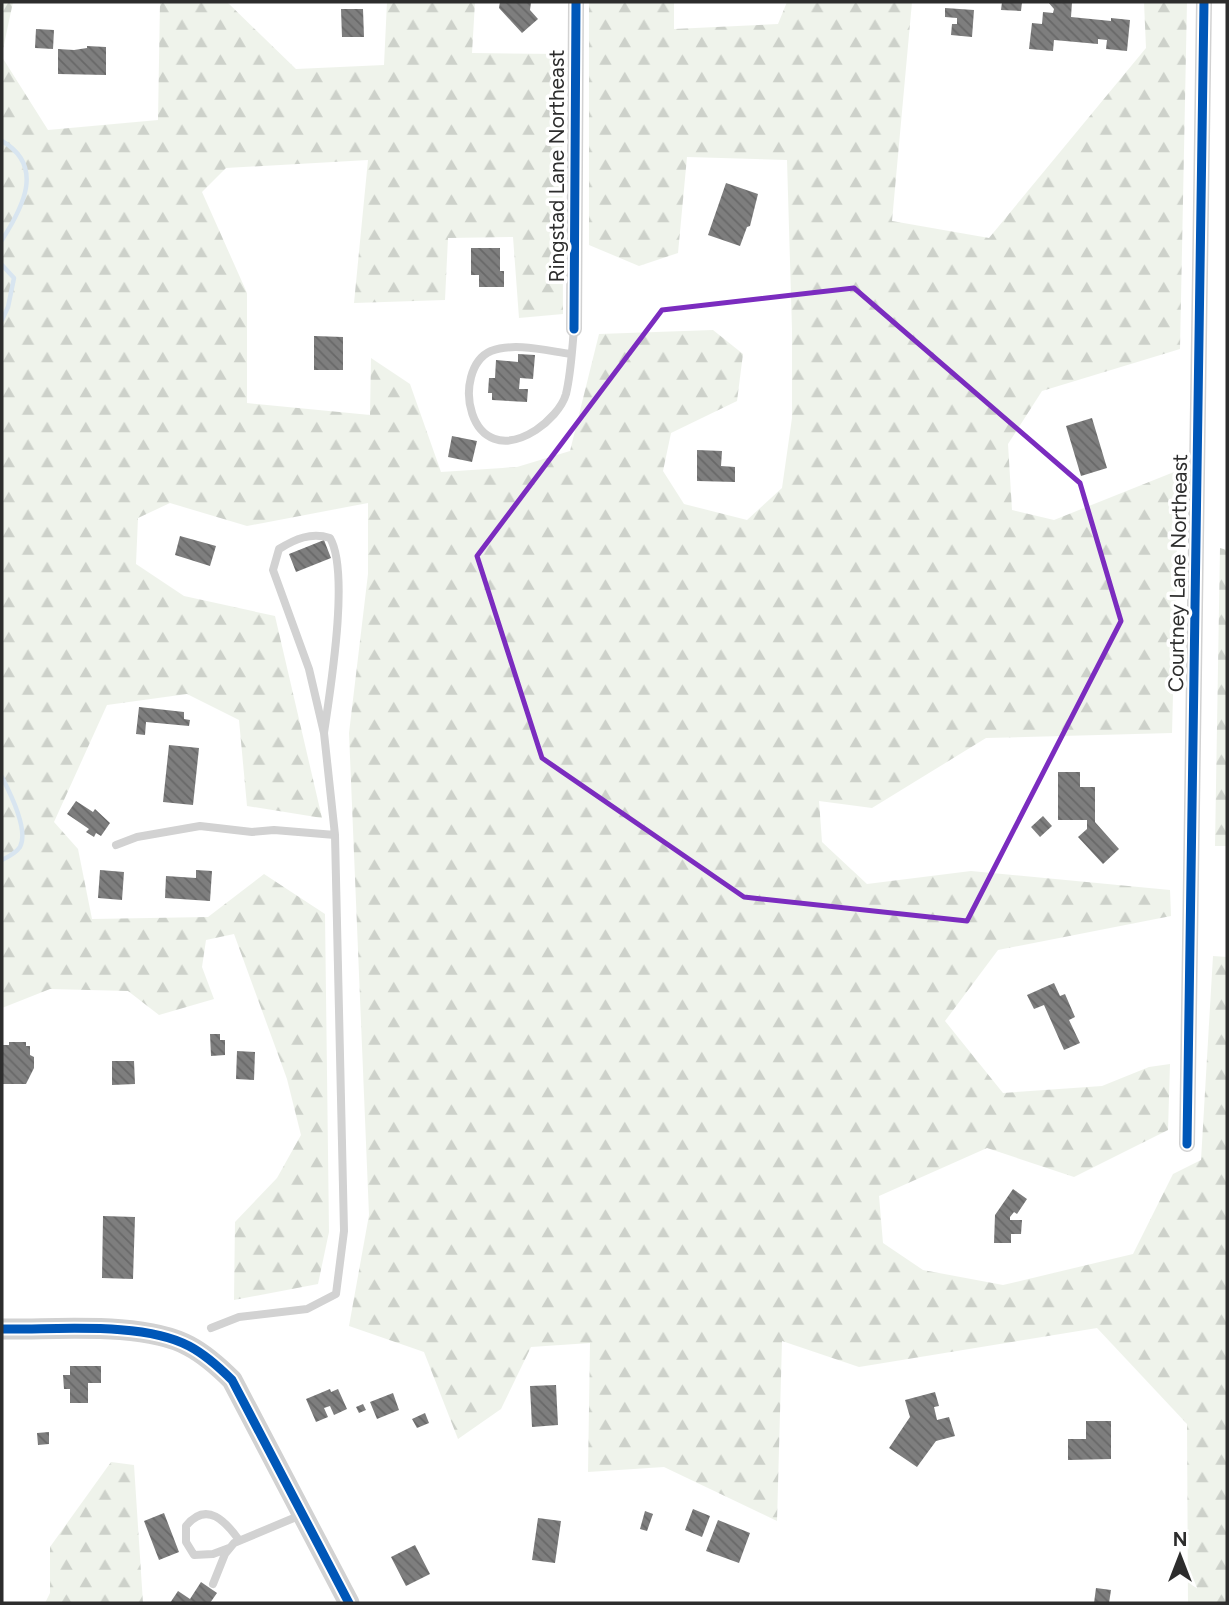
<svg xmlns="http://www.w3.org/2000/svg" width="1229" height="1605" font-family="Figtree,sans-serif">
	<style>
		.forest { fill: url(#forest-firs) }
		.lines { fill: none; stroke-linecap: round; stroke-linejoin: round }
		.stream { stroke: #d8e5f0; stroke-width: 4.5 }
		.building { fill: url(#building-back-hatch) }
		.service { stroke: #d2d2d2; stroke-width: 8 }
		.minor { stroke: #d2d2d2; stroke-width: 16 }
		.tertiary { stroke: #d2d2d2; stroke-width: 21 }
		.cycleway-casing { stroke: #fff; stroke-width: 13 }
		.cycleway { stroke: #0057b8; stroke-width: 9 }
		.marked { fill: none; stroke: #7b2cbf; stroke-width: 5; stroke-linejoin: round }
		.labels { text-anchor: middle; stroke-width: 7; stroke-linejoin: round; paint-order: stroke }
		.street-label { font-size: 21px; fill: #2d2d2d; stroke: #fff }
	</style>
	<defs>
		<pattern id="forest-firs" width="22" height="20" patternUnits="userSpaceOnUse" patternTransform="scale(1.75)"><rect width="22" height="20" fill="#eff3eb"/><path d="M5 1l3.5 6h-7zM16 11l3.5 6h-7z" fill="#cdd1ca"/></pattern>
		<pattern id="building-back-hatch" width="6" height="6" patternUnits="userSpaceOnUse" patternTransform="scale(1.75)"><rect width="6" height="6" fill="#7e7e7e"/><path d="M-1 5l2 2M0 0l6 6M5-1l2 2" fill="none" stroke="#686868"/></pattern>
	</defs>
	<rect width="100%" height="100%" fill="#fff"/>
	<path class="forest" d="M2,2H13L2,54Z
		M160,2H227L296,69L384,65L387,2H475L472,53L562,54L563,314L519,318L513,237L448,238L445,300L354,303L368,160L226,168L202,192L247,293V403L370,415L371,358L410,384L441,472L517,467L570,451L599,334L713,330L743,354L737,401L671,433L663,471L684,504L747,520L782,488L792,418V329L787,160L687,157L678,253L639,266L589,245V2H674V29L778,24L787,2H912L892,221L989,238L1146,48L1144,2H1187L1180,349L1042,391L1008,444L1012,510L1054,520L1179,470L1172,733L986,738L872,808L819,801L822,842L867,884L971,871L1170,890L1171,916L998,950L945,1021L1003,1093L1102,1086L1149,1067L1170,1064L1168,1130L1074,1177L987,1148L879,1196L883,1243L923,1270L1003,1285L1133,1254L1173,1174L1201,1160L1213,956L1227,957V1603H1188L1187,1424L1097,1328L859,1367L782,1341L777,1521L664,1467L588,1472L590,1343L531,1347L501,1409L458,1439L424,1352L349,1326L369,1215L349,733L368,574V503L247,526L170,503L138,518L136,564L184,596L275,616L322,818L247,806L239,720L187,694L107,705L54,822L78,849L92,919L208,917L264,874L325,914L329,1232L318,1284L234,1300L235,1222L277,1178L301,1135L287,1079L234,934L206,940L202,967L214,999L159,1015L128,991L50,989L2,1008V57L48,130L158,120Z
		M1220,548L1227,550V846H1215Z
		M111,1462L134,1465L143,1603H45L50,1593V1547Z"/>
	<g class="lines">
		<path class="stream" d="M2,141C45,166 23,207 2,240
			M2,265L14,278L8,307L2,320
			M2,777C10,793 29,830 20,847C16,853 8,857 2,860"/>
	</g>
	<path class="building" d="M500,2H531L530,10L538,19L522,33L499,8Z
		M1002,2H1022L1021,11L1001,10Z
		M1048,2H1072L1071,17L1111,21V18L1130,20L1127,51L1106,49L1107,40L1098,39V44L1054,40L1053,51L1029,49L1032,23L1042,24L1043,12L1053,13L1054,9Z
		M945,8L974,10L972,37L951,35L952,24H957V18L945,17Z
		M341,9H363L364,37H342Z
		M36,29L54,30L53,49L35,48Z
		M87,46L106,47V75L58,74V49L74,50L87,48Z
		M726,183L758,194L750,226L747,227L740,246L708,235Z
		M471,248H500V271H504V287H479V275H471Z
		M314,336L343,337V370H314Z
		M518,354L535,355L533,379L520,378L519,389H528L527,402L492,400V393H488L489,378H495L496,360L518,362Z
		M1092,418L1107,468L1081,476L1066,426Z
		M452,436L477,441L472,462L448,457Z
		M697,450L722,451L721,466L735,467V482L697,481Z
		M180,536L216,546L210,566L175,555Z
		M324,540L331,558L296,572L289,554Z
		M139,707L184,712V719L190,720L189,726L146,722L145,735L136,734Z
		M169,745L199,748L193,805L163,802Z
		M1058,772H1080V787H1095V822L1119,849L1103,864L1078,837L1087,829V820H1058Z
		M76,801L93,812L95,809L110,823L101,836L96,833L94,837L86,832L89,829L67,814Z
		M1043,816L1052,826L1040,837L1031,827Z
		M100,870L124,872L122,900L98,898Z
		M196,870L212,871L210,901L165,898L166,876L196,878Z
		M1054,983L1060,996L1065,994L1075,1017L1069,1020L1080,1043L1064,1050L1044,1005L1034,1009L1027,995Z
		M210,1034H220V1040H225V1055L211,1056Z
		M9,1042H26V1046H30V1055L34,1057V1068L26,1084H2L3,1045H9Z
		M237,1051L255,1052L254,1080L236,1079Z
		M112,1061H134L135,1084L112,1085Z
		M1013,1189L1027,1199L1017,1214L1014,1212L1010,1217V1220H1022L1021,1234H1011V1243H994L995,1215Z
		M103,1216L135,1217L133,1279L102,1278Z
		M70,1366H101V1383H88V1403H70V1389H64L63,1375H70Z
		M556,1385L558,1425L532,1427L530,1386Z
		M330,1389L331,1392L338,1389L347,1409L334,1415L330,1406L324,1408L328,1417L316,1422L306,1399Z
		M935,1392L939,1406L934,1407L937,1420L949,1417L955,1436L936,1441L917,1467L889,1448L910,1417L905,1400Z
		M393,1393L399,1410L377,1419L370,1402Z
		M363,1404L366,1410L359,1413L356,1407Z
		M425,1413L429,1423L417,1428L412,1419Z
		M1086,1421H1111V1459L1068,1460V1439H1086Z
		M49,1432V1444L38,1445L37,1433Z
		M693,1509L710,1516L702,1537L685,1530Z
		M645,1511L653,1514L647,1531L640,1529Z
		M164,1513L179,1552L159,1560L144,1521Z
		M538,1518L561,1521L555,1563L532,1560Z
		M718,1520L750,1533L739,1563L706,1551Z
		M415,1545L430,1574L406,1586L391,1557Z
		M201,1582L217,1593L210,1603H170L178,1591L190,1599Z
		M1096,1588L1111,1590L1109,1603H1094Z"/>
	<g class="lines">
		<path class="service" d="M571,354C548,351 514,342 491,351C450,369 467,474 536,430C548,422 562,408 566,394C571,373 572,350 574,329
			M116,845L137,837L200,826L252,832L274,830L335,835
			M211,1328L239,1317L307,1309L336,1294L344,1231L335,835L324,733L309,669L273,570L279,549C295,539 311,532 330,538C350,572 330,691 324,733
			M229,1548L213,1554L194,1555L186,1542V1526C207,1500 226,1522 239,1540
			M213,1584L225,1554L234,1543L301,1515"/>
		<path class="minor" d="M574,329L576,2
			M1187,1144L1204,2"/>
		<path class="tertiary" d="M2,1329C55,1330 143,1321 189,1346C206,1355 219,1367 232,1380L349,1603"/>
		<g class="cycleway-casing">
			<path id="cycleway" d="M574,329L576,2
				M1187,1144L1204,2
				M2,1329C55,1330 143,1321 189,1346C206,1355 219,1367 232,1380L349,1603"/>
		</g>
		<use href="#cycleway" class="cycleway"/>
	</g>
	<path class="marked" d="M854,288L1080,483L1121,621L967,921L744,897L542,758L477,556L662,310Z"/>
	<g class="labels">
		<g class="street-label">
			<text transform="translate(557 166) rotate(-90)" y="7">Ringstad Lane Northeast</text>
			<text transform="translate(1178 573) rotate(-89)" y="7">Courtney Lane Northeast</text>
		</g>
	</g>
	<rect width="1229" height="1605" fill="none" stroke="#2d2d2d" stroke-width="7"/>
	<g transform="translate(1180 1556)" stroke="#ffffff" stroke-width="5" paint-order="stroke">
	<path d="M0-5L12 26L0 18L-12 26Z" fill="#2d2d2d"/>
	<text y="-10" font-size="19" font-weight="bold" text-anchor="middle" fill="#2d2d2d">N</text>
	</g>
</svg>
